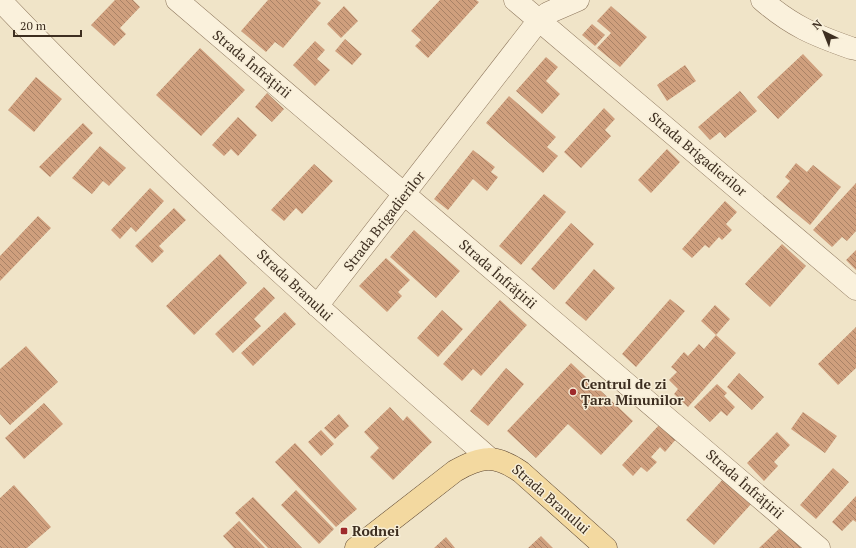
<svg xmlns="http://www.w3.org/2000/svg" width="856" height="548" font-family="'PT Serif',serif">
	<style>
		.building { fill: url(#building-back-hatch) }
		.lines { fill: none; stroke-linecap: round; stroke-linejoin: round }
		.minor-casing { stroke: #8d765c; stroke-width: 23 }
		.major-casing { stroke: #5b4430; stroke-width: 23 }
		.minor { stroke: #faf1dc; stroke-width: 22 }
		.major { stroke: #f3d9a0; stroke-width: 22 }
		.poi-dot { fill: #9e2a2b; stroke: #f7eed8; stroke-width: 1.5 }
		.labels { text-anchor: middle; stroke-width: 3; stroke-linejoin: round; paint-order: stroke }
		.street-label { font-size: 14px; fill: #3d2e20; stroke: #f7eed8 }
		.poi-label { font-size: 14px; font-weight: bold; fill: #3d2e20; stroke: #f7eed8; text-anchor: start }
	</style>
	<defs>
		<pattern id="building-back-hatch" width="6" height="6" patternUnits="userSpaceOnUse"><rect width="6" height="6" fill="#cf9f7d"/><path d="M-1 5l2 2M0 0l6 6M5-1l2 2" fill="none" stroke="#a98266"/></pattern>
	</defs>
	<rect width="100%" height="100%" fill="#f0e4c8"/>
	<path class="building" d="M115,0H133L140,7L120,28L126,34L114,46L91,25Z
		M268,0H317L321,3L283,48L275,42L266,52L241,31Z
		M440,0H476L479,2L428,58L415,46L421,40L411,31Z
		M344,6L358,21L341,38L327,24Z
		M611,6L647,37L620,67L597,48L611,33L597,21Z
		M592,24L605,35L595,46L582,35Z
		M345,39L362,54L352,65L335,51Z
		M315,41L325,50L317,59L330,70L315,86L293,65Z
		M200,48L245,90L201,136L156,95Z
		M803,54L823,75L778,119L757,97Z
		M546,57L558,67L546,81L560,94L542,114L516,91Z
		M685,65L696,81L667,101L657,85Z
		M36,77L62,99L34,132L8,110Z
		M740,91L757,111L725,138L720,132L710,140L698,127Z
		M267,93L284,109L272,122L255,107Z
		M509,96L556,137L547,147L558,156L543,173L486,123Z
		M604,108L615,119L605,130L611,136L581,168L564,152Z
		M238,117L257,135L238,156L231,149L224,156L212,145Z
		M83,123L93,133L50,177L39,167Z
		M100,146L126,168L109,186L103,181L92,194L72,178Z
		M667,149L680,162L651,193L638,180Z
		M473,150L495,167L491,172L498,177L487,191L473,179L448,210L434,199Z
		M796,163L807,172L813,165L841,187L810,225L776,197L790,181L785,177Z
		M314,164L333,181L302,214L296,208L284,221L271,210Z
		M856,183V231L847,241L842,237L832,247L813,230Z
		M150,188L164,201L136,232L131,227L120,239L111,230Z
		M544,194L566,212L521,265L499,246Z
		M725,201L737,212L726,224L732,230L722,240L719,237L709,248L705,245L692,258L682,249Z
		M174,208L186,220L159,246L164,251L152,263L135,246Z
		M38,216L51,228L0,281V256Z
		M571,223L594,244L554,290L531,269Z
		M414,230L460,271L436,298L390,257Z
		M782,244L806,266L770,307L745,284Z
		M856,250V270L846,260Z
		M220,254L247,283L194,335L166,306Z
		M386,258L410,280L398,292L402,296L387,312L359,286Z
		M594,269L615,288L586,321L565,303Z
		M264,287L275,298L254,319L261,326L233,353L215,334Z
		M670,299L685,311L636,367L622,354Z
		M500,300L527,325L481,376L473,369L462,381L443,364Z
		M715,305L730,319L716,335L701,321Z
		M442,310L463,329L438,357L417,338Z
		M285,312L296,324L253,366L241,353Z
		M856,327V368L838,385L818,364Z
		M716,335L736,353L688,407L674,394L678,389L669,380L677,372L671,367L684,352L688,356L699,344L704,349Z
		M26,346L58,382L10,425L0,414V369Z
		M571,363L633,421L601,455L568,424L536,458L507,431Z
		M506,368L524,384L488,426L470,411Z
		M739,373L764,397L752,410L727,387Z
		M717,384L727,393L724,396L735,407L727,416L721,411L710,422L694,407Z
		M44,403L63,424L24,459L5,438Z
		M390,407L403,421L407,416L432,442L393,480L370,457L379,448L364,432Z
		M803,412L837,436L825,453L791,429Z
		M339,414L349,426L335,439L324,428Z
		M661,423L677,438L665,452L660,447L651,457L657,462L647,472L641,467L633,476L622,465Z
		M321,430L334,444L321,456L308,442Z
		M777,432L790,445L774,462L778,466L764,481L747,463Z
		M295,443L357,509L336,527L275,462Z
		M833,468L849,482L816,519L800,505Z
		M724,478L752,503L714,545L686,520Z
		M14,485L51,527L27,548H0V498Z
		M296,490L334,529L319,544L281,505Z
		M856,496V522L853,520L842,531L832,522Z
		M253,497L302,548H268L235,513Z
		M239,521L265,548H234L223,536Z
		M781,527L802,548H759Z
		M541,536L553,548H528Z
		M446,537L455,548H434Z"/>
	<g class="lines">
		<g class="minor-casing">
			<path id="minor" d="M0,0C154,162 321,311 489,458
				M177,0L819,548
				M515,0L856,289
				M762,0C792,26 814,35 851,48L856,49
				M317,306L539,20L548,13L578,0"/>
		</g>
		<g class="major-casing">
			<path id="major" d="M356,548L455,471C481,456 495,454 521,472L606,548"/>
		</g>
		<use href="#minor" class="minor"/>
		<use href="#major" class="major"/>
	</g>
	<g class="poi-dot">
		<circle cx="573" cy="392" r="4"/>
		<rect x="340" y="527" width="8" height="8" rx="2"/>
	</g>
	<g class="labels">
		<g class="street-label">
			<text transform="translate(252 64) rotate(40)" y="5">Strada Înfrățirii</text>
			<text transform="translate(698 154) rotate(40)" y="5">Strada Brigadierilor</text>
			<text transform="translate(384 221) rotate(-52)" y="5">Strada Brigadierilor</text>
			<text transform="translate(498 274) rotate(41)" y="5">Strada Înfrățirii</text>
			<text transform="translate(295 285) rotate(43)" y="5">Strada Branului</text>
			<text transform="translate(745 484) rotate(41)" y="5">Strada Înfrățirii</text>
			<text transform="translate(551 499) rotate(41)" y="5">Strada Branului</text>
		</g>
		<g class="poi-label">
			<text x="581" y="389">Centrul de zi<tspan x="581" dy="16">Țara Minunilor</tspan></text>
			<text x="352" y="536">Rodnei</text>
		</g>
	</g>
	<g transform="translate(824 32) rotate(317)" stroke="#f7eed8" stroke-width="3" paint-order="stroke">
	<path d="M0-3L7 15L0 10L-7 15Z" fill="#3d2e20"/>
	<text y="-6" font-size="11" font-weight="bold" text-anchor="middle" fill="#3d2e20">N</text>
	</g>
	<path d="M14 30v6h67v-6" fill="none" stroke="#3d2e20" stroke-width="2"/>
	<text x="20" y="30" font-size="12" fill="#3d2e20" stroke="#f7eed8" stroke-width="3" paint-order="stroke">20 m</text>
</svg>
